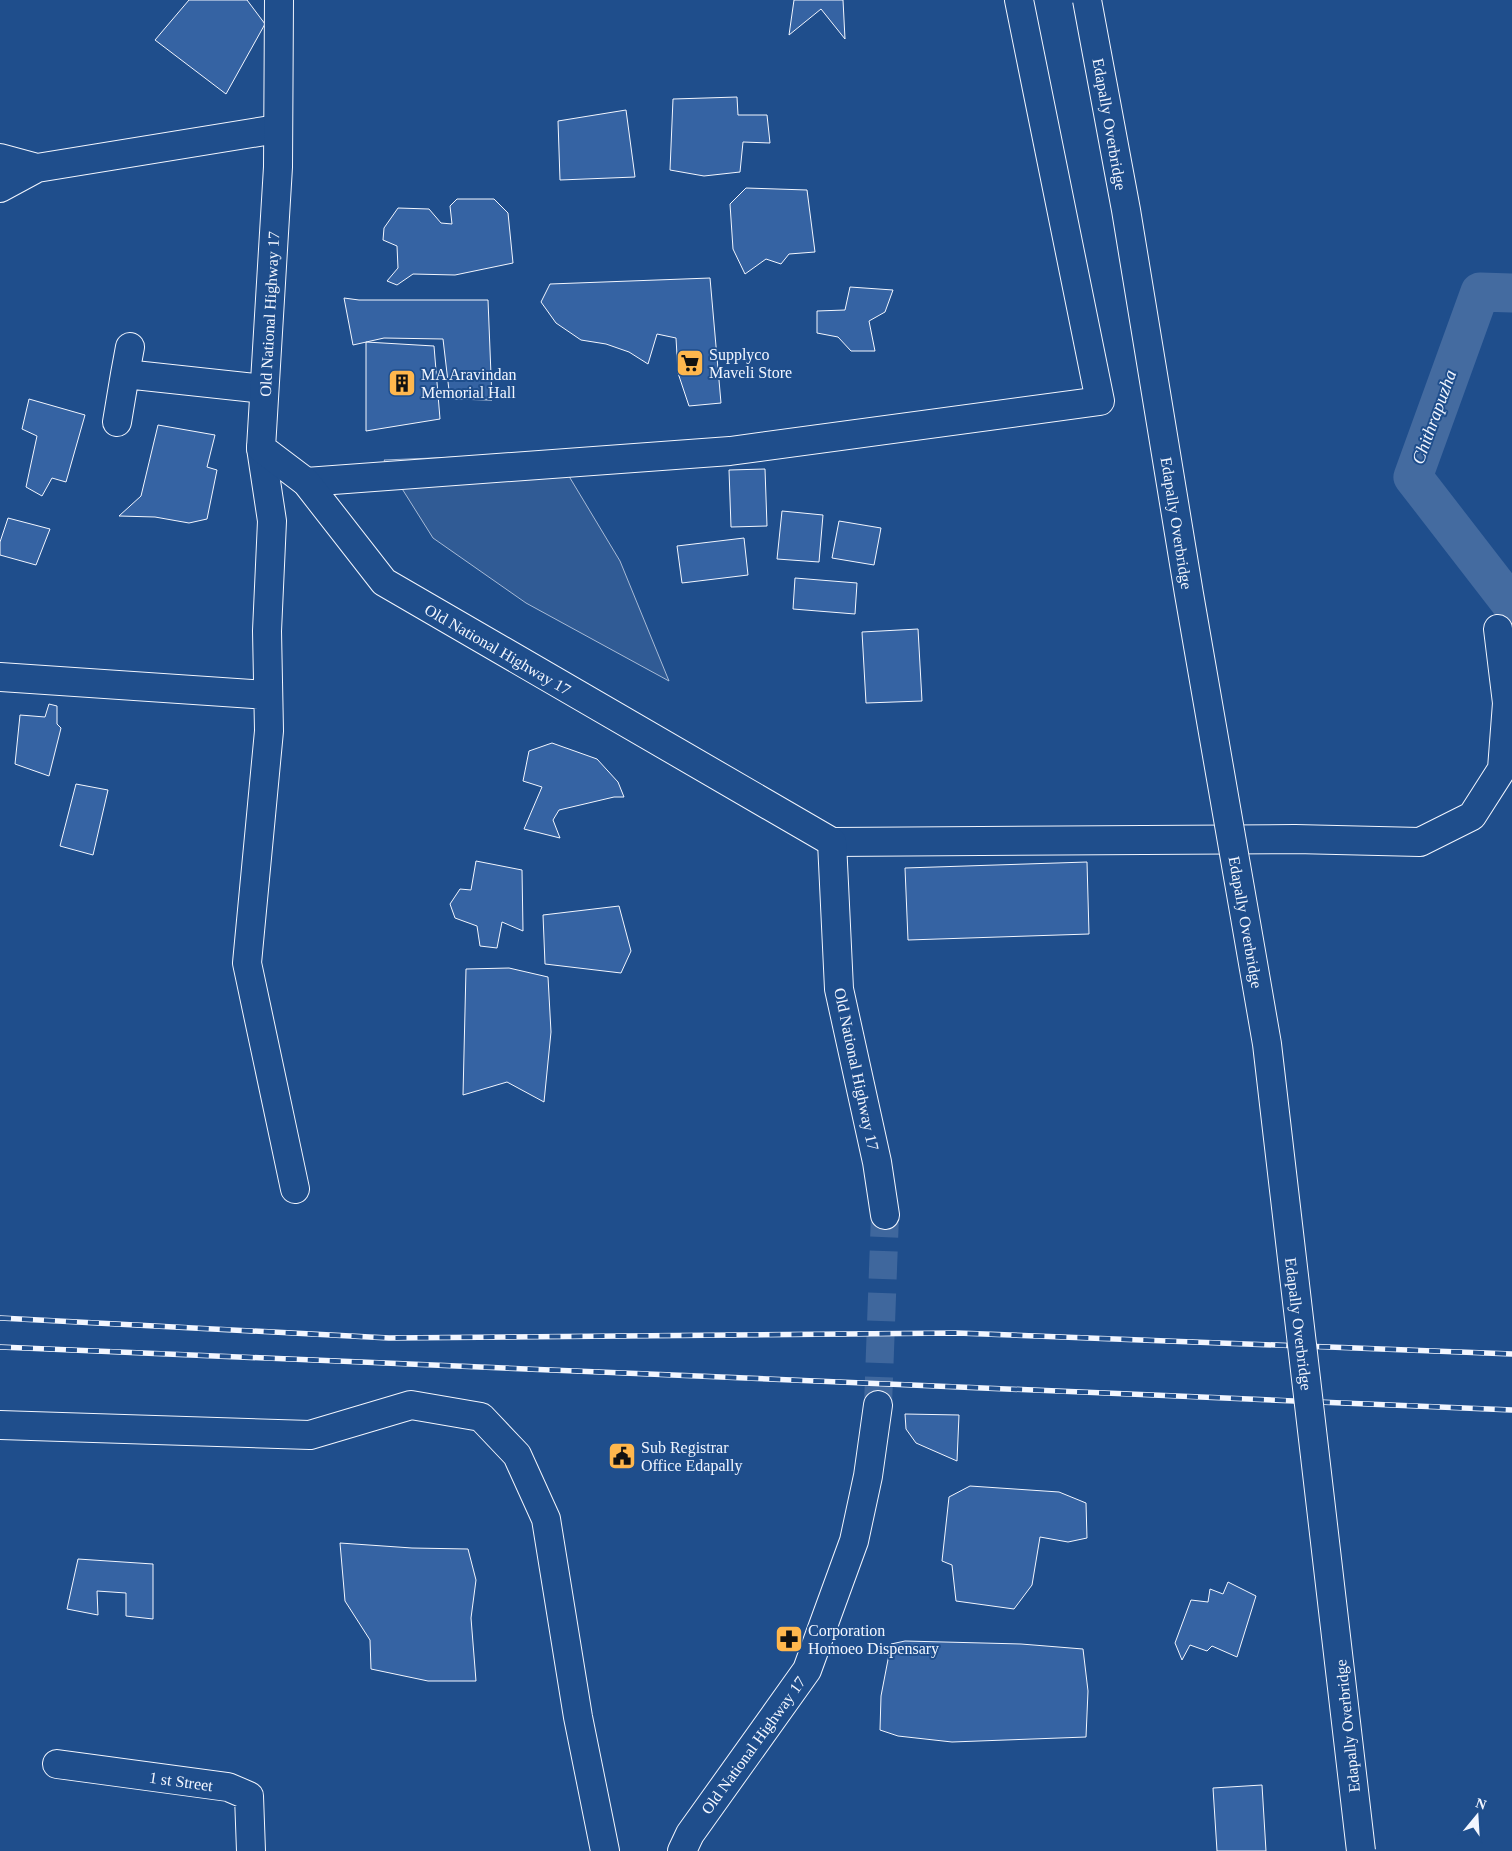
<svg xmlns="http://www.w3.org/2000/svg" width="1512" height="1851" font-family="Georgia,serif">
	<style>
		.built { fill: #305b95; stroke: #a8bbd7 }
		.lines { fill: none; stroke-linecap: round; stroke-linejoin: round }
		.canal { stroke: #446ba0; stroke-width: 39 }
		.building { fill: #3563a3; stroke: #f2f6ff }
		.tertiary-tunnel { stroke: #3f679d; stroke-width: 28; stroke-dasharray: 28 14; stroke-linecap: butt }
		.minor-casing { stroke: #f2f6ff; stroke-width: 30 }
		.tertiary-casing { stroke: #f2f6ff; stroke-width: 30 }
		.minor { stroke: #1f4e8c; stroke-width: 28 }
		.tertiary { stroke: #1f4e8c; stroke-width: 28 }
		.rail-casing { stroke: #f2f6ff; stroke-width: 5.5 }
		.rail { stroke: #1f4e8c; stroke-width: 4; stroke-dasharray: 11; stroke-linecap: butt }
		.trunk-bridge-casing { stroke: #f2f6ff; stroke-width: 30; stroke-linecap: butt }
		.trunk-bridge { stroke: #1f4e8c; stroke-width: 28 }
		.labels { text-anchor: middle; stroke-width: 4; stroke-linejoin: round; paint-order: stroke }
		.street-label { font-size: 16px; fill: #f2f6ff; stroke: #1f4e8c }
		.poi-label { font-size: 16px; fill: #f2f6ff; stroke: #1f4e8c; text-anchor: start }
		.water-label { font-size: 18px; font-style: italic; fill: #f2f6ff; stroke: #1f4e8c }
	</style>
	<rect width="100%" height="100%" fill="#1f4e8c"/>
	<path class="built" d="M555,453L620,561L669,681L526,603L433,538L384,460Z"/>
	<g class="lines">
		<path class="canal" d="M1512,293L1480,292L1413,477L1512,605"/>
	</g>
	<path class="building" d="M189,0H247L265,24L226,94L155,40Z
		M794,0H843L845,39L821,9L789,35Z
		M737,97L738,115H767L770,143L743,142L740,172L704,176L670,170L673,99Z
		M626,110L635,177L560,180L558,121Z
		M746,188L807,190L815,252L789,254L781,264L766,259L745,274L733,249L730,204Z
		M457,199H494L508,213L513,263L455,275L413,274L397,285L387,281L398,268L397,246L383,240L384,228L398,208L429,209L441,223L452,224L450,206Z
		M710,278L721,403L689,406L678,373L676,338L657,334L648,364L629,352L606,344L581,340L556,323L541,302L550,284Z
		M850,287L893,290L885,312L869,321L875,351H851L838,337L817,333V311L845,310Z
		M344,298L359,300H488L492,400L450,399L443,339L384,338L353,345Z
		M366,342L434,346L440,419L366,431Z
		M29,399L85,415L66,482L52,478L42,496L26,487L37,436L22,429Z
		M158,425L215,435L207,467L217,470L207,519L189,523L155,517L119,516L141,496Z
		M765,469L767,526L731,527L729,470Z
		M782,511L823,515L819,562L777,559Z
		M8,518L50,529L36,565L0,555V542Z
		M839,521L881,528L874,565L832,558Z
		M744,538L748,575L682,583L677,546Z
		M795,578L857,583L855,614L793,609Z
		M918,629L922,701L866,703L862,632Z
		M49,704L57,706V724L61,728L49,776L15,764L20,715L45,717Z
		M552,743L597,759L618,782L624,797H614L559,810L553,820L560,838L524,829L542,787L523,781L529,751Z
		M76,784L108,790L93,855L60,846Z
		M476,861L522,870L523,931L502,922L497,948L480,946L477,926L455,918L450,904L460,889L471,890Z
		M1087,862L1089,934L908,940L905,868Z
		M619,906L631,951L621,973L545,964L543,915Z
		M509,968L548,977L551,1032L544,1102L507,1082L463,1095L466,969Z
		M905,1414L959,1415L957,1461L916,1443L906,1429Z
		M970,1486L1059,1492L1086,1503L1087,1538L1068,1542L1040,1537L1032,1585L1014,1609L956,1601L952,1565L942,1561L949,1497Z
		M340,1543L412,1548L468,1549L476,1580L471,1618L476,1681H428L371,1669L370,1640L345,1601Z
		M78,1559L153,1564V1619L126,1616V1593L97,1591L98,1615L67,1609Z
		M1228,1582L1256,1596L1237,1657L1212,1646L1207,1651L1190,1645L1182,1660L1175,1643L1191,1600L1208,1602L1210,1589L1223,1594Z
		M905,1641L1021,1644L1083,1649L1088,1691L1086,1737L952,1742L898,1736L880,1730L881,1696L891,1644Z
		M1262,1785L1266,1851H1217L1213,1788Z"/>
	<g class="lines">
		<path class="tertiary-tunnel" d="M878,1405L885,1215"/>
		<g class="minor-casing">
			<path id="minor" d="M0,158L37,168
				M0,188L37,168L277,129
				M130,347L125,374L264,389
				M117,422L125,374
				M261,448L272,521L267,631L269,731L247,963L295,1189
				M306,482L730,451L1100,401L1019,0
				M0,677L267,695
				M832,842L1295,839L1420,842L1472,816L1502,769L1507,703L1498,629
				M0,1425L310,1435L411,1405L481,1417L517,1455L546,1519L578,1717L605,1851
				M57,1764L228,1787L249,1796L251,1851"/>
		</g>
		<g class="tertiary-casing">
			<path id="tertiary" d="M279,0L278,167L261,448L306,482L384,582L832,842L839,989L877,1162L885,1215
				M682,1851L690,1834L807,1670L854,1541L868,1476L878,1405"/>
		</g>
		<use href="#minor" class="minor"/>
		<use href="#tertiary" class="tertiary"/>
		<g class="rail-casing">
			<path id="rail" d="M0,1318L389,1338L957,1333L1512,1354
				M0,1347L1512,1410"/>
		</g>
		<use href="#rail" class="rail"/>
		<g class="trunk-bridge-casing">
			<path id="trunk-bridge" d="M1087,0L1126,210L1189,594L1267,1044L1361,1851"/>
		</g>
		<use href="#trunk-bridge" class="trunk-bridge"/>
	</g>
	<defs>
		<g id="supermarket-square" transform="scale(1.4375)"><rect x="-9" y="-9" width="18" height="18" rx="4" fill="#ffb74d" stroke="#1f4e8c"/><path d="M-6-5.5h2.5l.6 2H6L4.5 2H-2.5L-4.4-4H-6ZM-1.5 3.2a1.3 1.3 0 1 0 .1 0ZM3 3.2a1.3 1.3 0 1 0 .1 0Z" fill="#111"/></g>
		<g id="building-square" transform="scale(1.4375)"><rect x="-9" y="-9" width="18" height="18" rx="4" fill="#ffb74d" stroke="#1f4e8c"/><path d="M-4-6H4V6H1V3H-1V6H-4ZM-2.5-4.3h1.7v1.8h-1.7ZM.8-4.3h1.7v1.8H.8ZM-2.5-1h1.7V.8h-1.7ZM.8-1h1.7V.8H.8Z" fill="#111"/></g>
		<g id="civic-square" transform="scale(1.4375)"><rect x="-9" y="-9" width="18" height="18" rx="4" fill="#ffb74d" stroke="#1f4e8c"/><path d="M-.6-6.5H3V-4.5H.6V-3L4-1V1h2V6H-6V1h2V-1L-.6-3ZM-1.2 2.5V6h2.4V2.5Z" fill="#111"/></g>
		<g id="pharmacy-square" transform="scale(1.4375)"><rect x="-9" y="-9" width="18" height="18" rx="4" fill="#ffb74d" stroke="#1f4e8c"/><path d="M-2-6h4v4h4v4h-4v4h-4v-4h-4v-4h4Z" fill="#111"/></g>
	</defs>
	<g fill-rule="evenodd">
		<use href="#supermarket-square" x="690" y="363"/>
		<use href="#building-square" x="402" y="383"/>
		<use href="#civic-square" x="622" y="1456"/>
		<use href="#pharmacy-square" x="789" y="1639"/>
	</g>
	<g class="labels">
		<g class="street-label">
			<text transform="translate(1110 124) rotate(80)" y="6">Edapally Overbridge</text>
			<text transform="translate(269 314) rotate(-87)" y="6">Old National Highway 17</text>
			<text transform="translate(1177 523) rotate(81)" y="6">Edapally Overbridge</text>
			<text transform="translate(498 649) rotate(30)" y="6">Old National Highway 17</text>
			<text transform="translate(1246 922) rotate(80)" y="6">Edapally Overbridge</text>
			<text transform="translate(857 1069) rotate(78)" y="6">Old National Highway 17</text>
			<text transform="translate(1299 1324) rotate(83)" y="6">Edapally Overbridge</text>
			<text transform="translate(1347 1726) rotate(-96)" y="6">Edapally Overbridge</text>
			<text transform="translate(753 1745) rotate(-54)" y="6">Old National Highway 17</text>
			<text transform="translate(181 1781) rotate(8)" y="6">1 st Street</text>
		</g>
		<g class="poi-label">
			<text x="709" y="360">Supplyco<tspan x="709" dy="18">Maveli Store</tspan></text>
			<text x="421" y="380">MA Aravindan<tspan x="421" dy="18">Memorial Hall</tspan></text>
			<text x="641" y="1453">Sub Registrar<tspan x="641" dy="18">Office Edapally</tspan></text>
			<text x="808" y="1636">Corporation<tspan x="808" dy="18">Homoeo Dispensary</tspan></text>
		</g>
		<g class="water-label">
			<text transform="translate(1434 417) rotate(-70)" y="6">Chithrapuzha</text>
		</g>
	</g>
	<g transform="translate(1477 1816) rotate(18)" stroke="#1f4e8c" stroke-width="4" paint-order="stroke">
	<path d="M0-4L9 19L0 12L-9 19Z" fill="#f2f6ff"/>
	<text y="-8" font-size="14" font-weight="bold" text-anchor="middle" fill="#f2f6ff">N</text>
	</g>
</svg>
